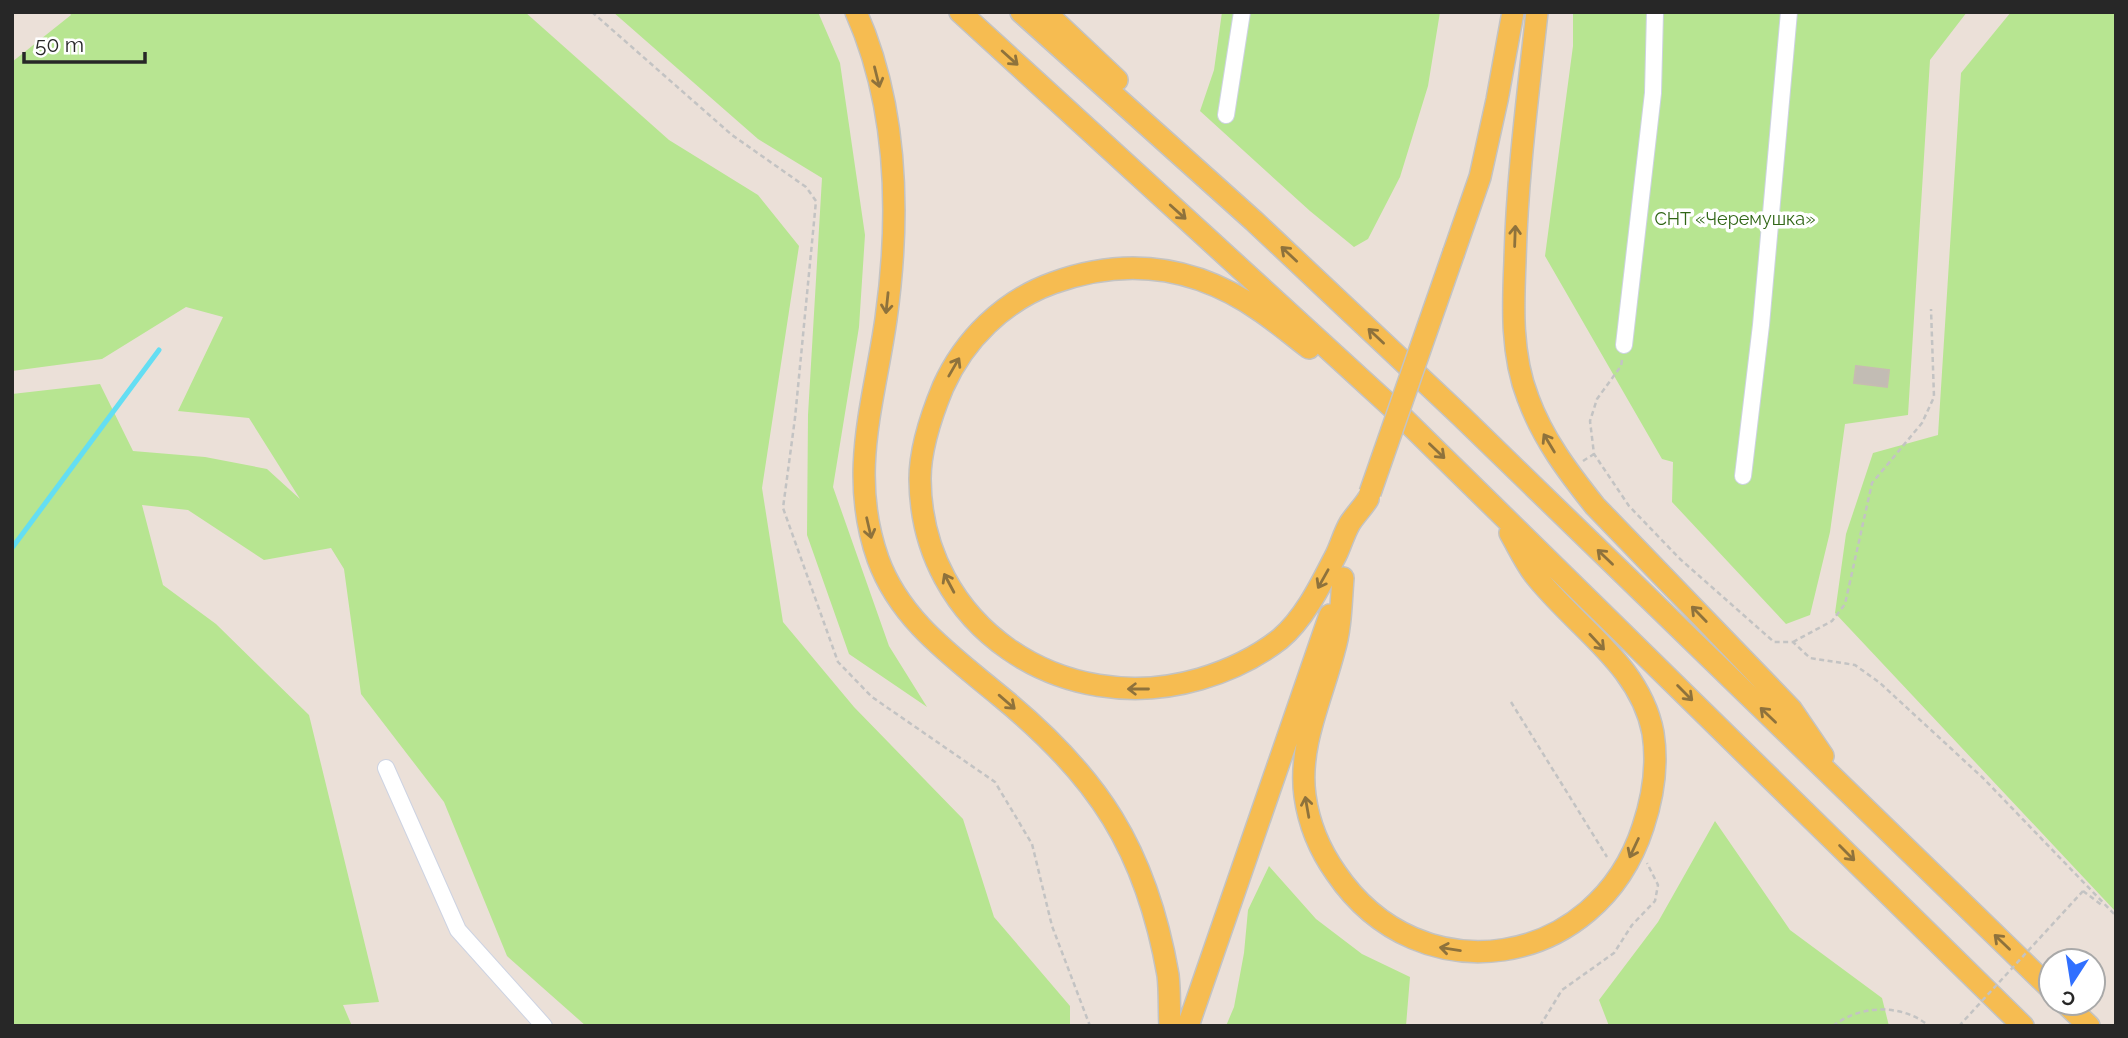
<svg xmlns="http://www.w3.org/2000/svg" width="2128" height="1038" font-family="Raleway,sans-serif">
	<style>
		.green { fill: #b7e591 }
		.lines { fill: none; stroke-linecap: round; stroke-linejoin: round }
		.stream { stroke: #64def3; stroke-width: 5 }
		.building { fill: #c2bcb4; stroke: #c6bcb2; stroke-width: 2 }
		.minor-casing { stroke: #cdd3e2; stroke-width: 18 }
		.major-casing { stroke: #c3c3c3; stroke-width: 24 }
		.path { stroke: #c3c3c3; stroke-width: 2.5; stroke-dasharray: 5 3.5; stroke-linecap: butt }
		.minor { stroke: #fff; stroke-width: 16 }
		.major { stroke: #f6bc51; stroke-width: 21 }
		.major-bridge-casing { stroke: #c3c3c3; stroke-width: 24; stroke-linecap: butt }
		.path-bridge { stroke: #c3c3c3; stroke-width: 2.5; stroke-dasharray: 5 3.5; stroke-linecap: butt }
		.major-bridge { stroke: #f6bc51; stroke-width: 21 }
		.oneway { stroke: #8e723c }
		.labels { text-anchor: middle; stroke-width: 7; stroke-linejoin: round; paint-order: stroke }
		.park-label { font-size: 18px; fill: #306616; stroke: #fff }
	</style>
	<rect width="100%" height="100%" fill="#ebe0d8"/>
	<path class="green" d="M69,12H525L669,140L758,195L799,246L762,488L783,622L854,707L963,819L994,917L1070,1006V1026H586L507,956L444,802L361,694L344,569L331,548L264,560L188,510L142,505L163,585L216,624L309,715L379,1002L343,1005L352,1026H12V394L100,384L133,451L205,457L267,469L300,499L249,418L178,411L223,317L186,307L102,359L12,371V62L71,15Z
		M613,12H818L840,63L865,235L859,327L833,487L889,646L927,707L849,654L807,535L808,415L822,178L758,139Z
		M1222,12H1440L1428,86L1400,177L1368,239L1354,247L1310,211L1200,111L1214,70Z
		M1573,12H1967L1930,60L1908,415L1845,424L1830,532L1810,615L1786,624L1672,502L1673,462L1662,459L1545,256L1573,46Z
		M2011,12H2116V912L1835,613L1846,534L1873,453L1938,435L1961,73Z
		M1715,821L1790,930L1882,998L1889,1026H1609L1599,1000L1658,922Z
		M1269,866L1316,919L1362,954L1410,977L1406,1026H1226L1234,1007L1244,953L1248,910Z"/>
	<g class="lines">
		<path class="stream" d="M12,548L159,350"/>
	</g>
	<path class="building" d="M1856,366L1889,370L1887,387L1854,383Z"/>
	<g class="lines">
		<g class="minor-casing">
			<path id="minor" d="M1226,115L1242,12
				M1624,345L1653,93L1655,12
				M1743,476L1761,325L1789,12
				M386,768L458,930L544,1026"/>
		</g>
		<g class="major-casing">
			<path id="major" d="M856,12C898,107 900,218 886,319C874,403 848,474 878,559C900,620 952,656 1000,696C1098,776 1146,849 1168,975C1170,991 1169,1009 1170,1026
				M960,12L1396,411L2023,1026
				M1021,12L1254,221L1461,416L2051,989
				M1045,12L1117,80
				M1537,12C1528,95 1517,178 1515,261C1513,306 1511,355 1528,398C1543,439 1568,472 1595,506L1791,709L1823,756
				M1454,252L1480,177L1497,100L1513,12
				M1309,348C1293,336 1278,323 1262,312C1197,266 1127,256 1053,283C1003,301 964,340 943,387C931,416 920,448 920,479C921,627 1063,719 1200,679C1227,671 1257,657 1280,639C1305,618 1321,584 1336,555C1341,545 1344,533 1350,523C1356,514 1363,507 1368,499
				M1343,578C1341,602 1341,628 1334,651C1322,698 1298,746 1305,796C1309,825 1319,849 1336,873C1420,997 1597,969 1643,827C1653,797 1658,765 1653,733C1640,664 1575,627 1534,574C1525,562 1518,547 1510,533
				M2065,1003L2089,1026
				M1188,1026L1330,615"/>
		</g>
		<path class="path" d="M592,12L732,135L806,187L816,201L795,418L783,508L838,662L872,697L995,782L1032,844L1052,926L1090,1026
			M1622,360L1621,366L1597,399L1590,421L1594,454L1629,506L1680,559L1774,642H1793L1810,658L1855,665L1880,683L1983,778L2116,916
			M1583,461L1594,454
			M1793,642L1832,621L1845,604L1872,483L1922,423L1934,397L1931,309
			M1511,702L1607,857
			M2083,891L2103,906
			M1540,1026L1562,990L1614,953L1632,925L1655,901L1658,885L1647,863
			M1833,1026C1861,1004 1903,1004 1929,1026"/>
		<use href="#minor" class="minor"/>
		<use href="#major" class="major"/>
		<g class="major-bridge-casing">
			<path id="major-bridge" d="M1370,493L1454,252"/>
		</g>
		<path class="path-bridge" d="M1959,1026L2083,891"/>
		<use href="#major-bridge" class="major-bridge"/>
	</g>
	<defs><path id="oneway-shaft" d="M-6 0H5M1.5-3L5.5 0L1.5 3" fill="none" stroke-width="1.6" stroke-linecap="round" stroke-linejoin="round" transform="scale(1.75)"/></defs>
	<g class="oneway">
		<use href="#oneway-shaft" transform="translate(1010 58) rotate(42)"/>
		<use href="#oneway-shaft" transform="translate(877 77) rotate(76)"/>
		<use href="#oneway-shaft" transform="translate(1178 212) rotate(42)"/>
		<use href="#oneway-shaft" transform="translate(1515 236) rotate(-88)"/>
		<use href="#oneway-shaft" transform="translate(1289 254) rotate(-137)"/>
		<use href="#oneway-shaft" transform="translate(887 303) rotate(96)"/>
		<use href="#oneway-shaft" transform="translate(1376 336) rotate(-137)"/>
		<use href="#oneway-shaft" transform="translate(954 367) rotate(-60)"/>
		<use href="#oneway-shaft" transform="translate(1549 443) rotate(-121)"/>
		<use href="#oneway-shaft" transform="translate(1437 451) rotate(44)"/>
		<use href="#oneway-shaft" transform="translate(869 528) rotate(77)"/>
		<use href="#oneway-shaft" transform="translate(1605 557) rotate(-136)"/>
		<use href="#oneway-shaft" transform="translate(1323 579) rotate(119)"/>
		<use href="#oneway-shaft" transform="translate(949 583) rotate(-118)"/>
		<use href="#oneway-shaft" transform="translate(1699 614) rotate(-134)"/>
		<use href="#oneway-shaft" transform="translate(1597 642) rotate(47)"/>
		<use href="#oneway-shaft" transform="translate(1138 689) rotate(180)"/>
		<use href="#oneway-shaft" transform="translate(1685 693) rotate(45)"/>
		<use href="#oneway-shaft" transform="translate(1007 702) rotate(41)"/>
		<use href="#oneway-shaft" transform="translate(1768 715) rotate(-136)"/>
		<use href="#oneway-shaft" transform="translate(1307 807) rotate(-100)"/>
		<use href="#oneway-shaft" transform="translate(1634 848) rotate(115)"/>
		<use href="#oneway-shaft" transform="translate(1847 853) rotate(45)"/>
		<use href="#oneway-shaft" transform="translate(2002 942) rotate(-136)"/>
		<use href="#oneway-shaft" transform="translate(1450 949) rotate(-171)"/>
	</g>
	<g class="labels">
		<g class="park-label">
			<text x="1735" y="225">СНТ «Черемушка»</text>
		</g>
	</g>
	<rect width="2128" height="1038" fill="none" stroke="#272727" stroke-width="28"/>
	<g transform="translate(2072 982) rotate(192)"><circle r="33" fill="#ffffff" stroke="#a9a9a9" stroke-width="2"/>
	<path d="M0-5L12 26L0 18L-12 26Z" fill="#3170ff"/>
	<text y="-10" font-size="19" font-weight="bold" text-anchor="middle" fill="#272727">С</text>
	</g>
	<path d="M24 52v10h121v-10" fill="none" stroke="#272727" stroke-width="3.5"/>
	<text x="35" y="52" font-size="21" fill="#272727" stroke="#ffffff" stroke-width="5" paint-order="stroke">50 m</text>
</svg>
